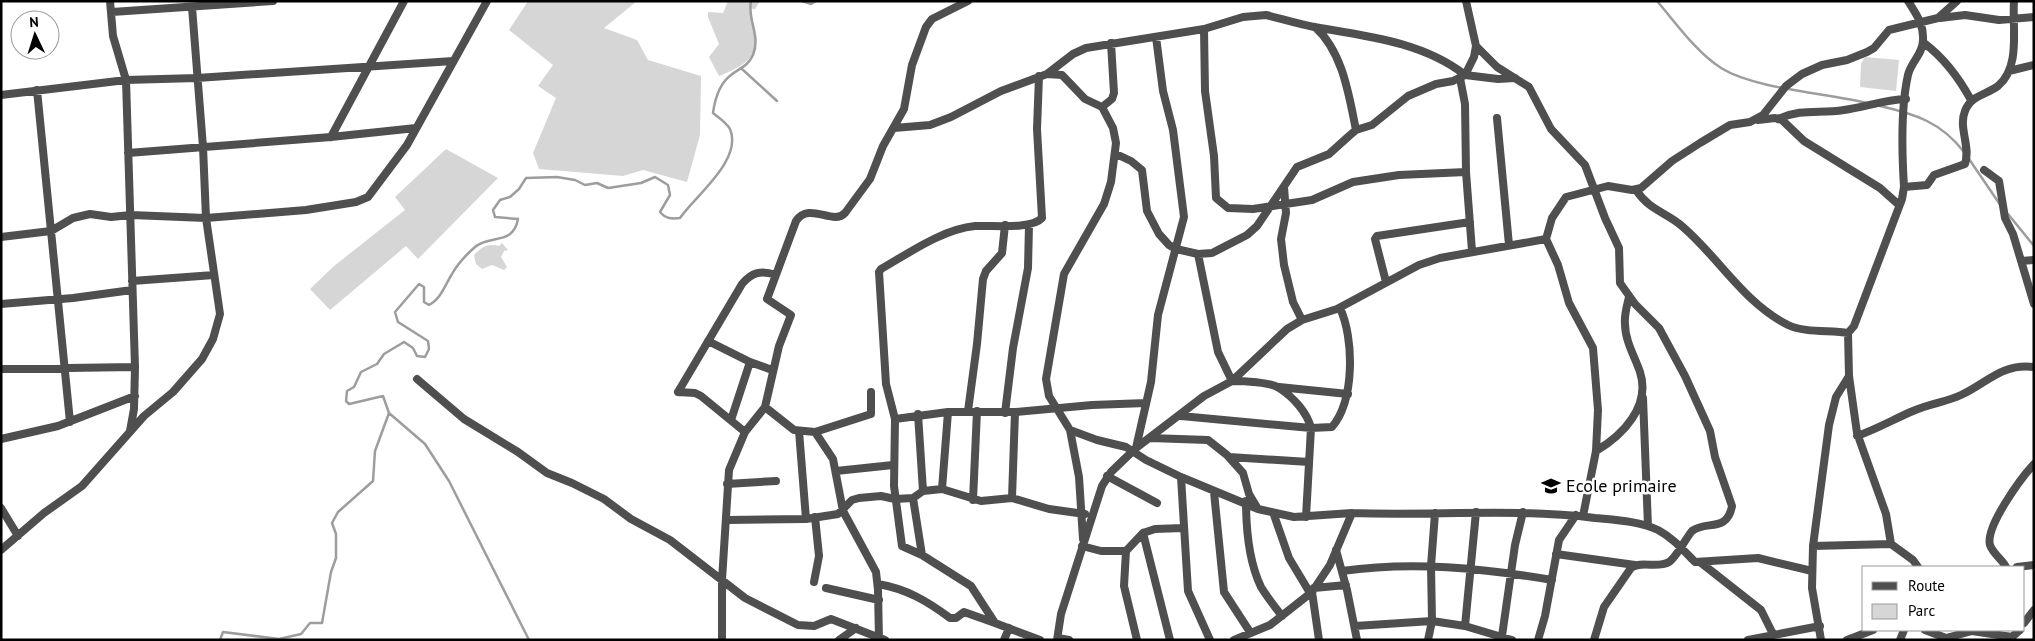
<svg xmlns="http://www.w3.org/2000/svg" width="2035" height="641" font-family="'PT Sans',sans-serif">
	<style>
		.green { fill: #d6d6d6 }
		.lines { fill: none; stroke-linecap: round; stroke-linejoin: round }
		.stream { stroke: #9d9d9d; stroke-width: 2.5 }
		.street { stroke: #4f4f4f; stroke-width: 8 }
		.labels { text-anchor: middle; stroke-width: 5; stroke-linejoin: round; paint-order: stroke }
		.poi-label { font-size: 18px; fill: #000; stroke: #fff; text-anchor: start }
	</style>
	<rect width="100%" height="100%" fill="#fff"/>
	<path class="green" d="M528,1H637L604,28L637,40L648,60L701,76L700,135L687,182L643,170L623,176L539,169L533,153L556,98L538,86L553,65L509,30Z
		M728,1H760L755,9H750C759,50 761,59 719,76L709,57L719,44L708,17V12L723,13Z
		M1865,57L1899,60L1896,91L1860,87L1861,64Z
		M446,149L498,178L418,259L406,246L330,310L310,289L334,266L405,210L395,197Z
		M502,243L508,250L504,251L501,257L507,267L504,270L492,265L482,269L476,264L474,255C482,247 487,243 499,246Z"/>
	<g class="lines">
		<path class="stream" d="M802,1L811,4L816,1
			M1657,1C1676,23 1696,52 1721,68C1755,89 1826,93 1867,103
			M742,69L777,101
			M1880,106C1915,114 1941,122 1964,152
			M1969,159L2001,206
			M2008,214L2034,246
			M389,413L425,444L449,481L529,640
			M220,640L223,632L279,639L301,634L310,623H322L331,572L336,558V534L332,523L338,512L373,481L375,451L389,413L383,396L349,404L346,401L347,391L354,387L361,372L377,364L384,354L404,342L413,348L417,356L425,357L429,349L428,341L398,322L395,312L419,284L424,287V302L429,305C441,299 445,285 452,274C457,265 467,254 475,247C490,234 513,246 518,219L495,217L493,210L500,200L510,197L519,189L526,178L557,177L575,180L585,185L597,183L608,188L641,183L655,177L668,185L670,195L660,212C666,219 672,219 680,218C695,196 743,160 730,129C727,123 718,117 713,113C715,98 719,84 731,75C740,68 748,66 753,55C761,36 747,19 751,1"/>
		<path class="street" d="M110,1L113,36L126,80L135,367L134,409L130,431
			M1466,1L1476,46L1497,67L1529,87L1551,129L1585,165L1605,218L1619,248L1620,283L1635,304L1659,328L1685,376L1710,431L1715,457L1732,506C1727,533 1706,520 1692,531C1686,538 1676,558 1669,562C1657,569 1641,560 1631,568L1604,607L1594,640
			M112,12L273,1
			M1940,18L1965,15L1999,20L2034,17
			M1315,27C1343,52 1349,96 1356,130
			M1204,29L1205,91L1214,156L1216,198L1228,208L1253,209L1312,200L1353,182L1399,175L1466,172
			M1924,43C1944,58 1959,78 1971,100
			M2009,71L2034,65
			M1047,74L1073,54L1086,48L1204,29L1243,17L1266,15C1282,19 1298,24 1314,27C1366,36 1423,42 1465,75L1474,57L1476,46
			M1039,76L1037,129L1042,218C1031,230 992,225 975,226C943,229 909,253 881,269L879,272L886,384L895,419L894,486L902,546L922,555L971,586L995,623L1040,640
			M1460,78L1465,104L1466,172L1472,251
			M37,90L70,422
			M1,95L126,80L197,78L453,61
			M1497,118L1509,245
			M1778,119C1803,108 1818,114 1844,110C1865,107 1884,100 1906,99
			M1758,120L1775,118L1782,120L1804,141L1880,188L1899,205
			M894,128L930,125L951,117L1001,91L1047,74L1062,75L1085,99L1102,107L1112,99L1114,93L1111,43
			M331,137L404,1
			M128,153L331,137L416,128
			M1116,154L1131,161L1142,170L1147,211L1159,234L1169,245L1176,249L1198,254L1212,253L1247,235L1257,226L1297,167L1329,154L1349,136L1356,130L1372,125L1408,96L1436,84L1453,81L1465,75L1498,79L1515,78
			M1984,170L1999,181L2005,218L2013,234L2034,304
			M1284,187L1286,213L1281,239L1284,265L1293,302L1302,320
			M1904,187C1902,155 1901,106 1908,75C1911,62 1923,54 1923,40C1924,24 1916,14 1908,1
			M1636,190C1651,212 1665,211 1683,227C1719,258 1744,303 1788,325C1805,333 1830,330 1848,333
			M1,237L51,231L73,218L90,214L111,217L131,215L206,218L306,210L356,202L368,197L407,145L487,1
			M1546,239L1558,265L1569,303L1593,348L1598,410L1596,451L1583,516
			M1198,254L1218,352L1232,381C1242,381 1271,382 1279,388C1293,397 1307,412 1311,428L1306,517
			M2021,261L2034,260
			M132,281L214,275
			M1386,282L1375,239L1377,236L1470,222
			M1,304L73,298L132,290
			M708,341L750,362L772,370
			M1,369L135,367
			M1849,376L1857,433L1886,514L1891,544
			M417,379L464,419L518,452L547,473L572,483L604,499L631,519L670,540L745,598L798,625L814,626L831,619L885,640
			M1279,387L1348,394
			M678,392L742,284C752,272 761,270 776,275
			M678,392L695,393L701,396L745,432
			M1643,398L1648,526
			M765,407L794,430L815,432L833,459L843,511L876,572L878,590L879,640
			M968,411L977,344L983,279L986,271L1002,253L1005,225
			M1005,413L1013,348L1028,268L1029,225
			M918,414L923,491L913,498L922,555
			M1181,416L1311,428L1332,427C1355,400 1354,338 1340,308
			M895,419L948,412H1015L1092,405L1146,403
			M731,420L750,362
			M1070,430L1049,396L1046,379L1064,274L1104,204L1111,182L1116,143L1113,128L1102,107
			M799,431L806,519
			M815,432L871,414V392
			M1857,436C1877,429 1894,419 1913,411C1929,404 1946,402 1961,395C1987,383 2002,363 2034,367
			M1150,438L1208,440L1227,455L1243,473L1249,494L1258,509L1294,517L1352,513
			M1,439L58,426L135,396
			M1136,448L1151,382L1158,315L1184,217L1173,130L1163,91L1156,37
			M1596,451C1623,435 1651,406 1640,372C1635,357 1625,341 1625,324C1624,315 1627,306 1629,297
			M1229,457L1309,462
			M836,471L893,465
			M1107,476L1157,503
			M1181,477L1188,591L1210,640
			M727,484L776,481
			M942,489L948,412
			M923,491L942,489L981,501L1012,498L1049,509L1085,514
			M1214,492L1224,592L1250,632
			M1012,498L1015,412
			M973,500L977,411
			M1246,501C1246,529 1249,562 1261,587C1267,597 1275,607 1282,616
			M1,508L18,536
			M1274,515L1289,558L1310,593
			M727,520L806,519L838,514L852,500L859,498L881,496L895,499L913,498
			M1083,539L1079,477L1070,430L1097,440L1126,447L1146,460L1181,477L1258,509
			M1082,546L1101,551H1126
			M1813,546L1891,544L1913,560L1918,567
			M1,550L44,513L82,486L144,416L173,392L202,359L213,339L220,314L206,218L203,147L192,7
			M1336,550L1347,590L1357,640
			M1556,554L1635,565
			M1700,562L1761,610L1773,634
			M2006,567C2002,559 1993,554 1990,545C1985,527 2021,478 2034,464
			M2017,567L2034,565
			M1342,571C1413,561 1481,568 1552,580
			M814,582L819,556L815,517
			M878,584C907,589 927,601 950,618H956L964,612L995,623
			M826,588L879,600
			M1314,588L1346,585
			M1312,592L1319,640
			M2024,623L2034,610
			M1355,626L1432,621L1465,626L1476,512
			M1465,626L1512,640
			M1925,630L1946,638L1972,631L2012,637L2020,630
			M1502,636L1515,545L1523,512
			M1058,638L1069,640
			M722,640V580L729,470L745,432L765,407L779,346L791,315L767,299L796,221C809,201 833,226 845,213L870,179L883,146L904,109L912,65L926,27L932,19L968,1
			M839,640L856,628
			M1004,640L1009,628
			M1057,640L1061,614L1102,486L1111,472L1136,448L1204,396L1232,381L1287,329L1302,320L1337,309L1419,265L1440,258L1546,239L1552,218L1566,197L1608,186L1632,190L1641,188L1672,161L1700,143L1730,125L1750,122L1763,115L1786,86L1802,74L1822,65L1847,60L1867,52L1874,48L1889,30L1938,18L1957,1
			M1137,640L1124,586L1126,551L1143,533
			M1170,640L1143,533L1155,529L1183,528
			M1234,640L1270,625L1312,592L1330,565L1352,513C1433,516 1514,508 1595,518C1615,520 1639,521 1658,530C1673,538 1683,550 1695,562L1758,558L1812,571
			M1428,640L1432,621L1431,566L1435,513
			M1538,640L1545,616L1559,540L1576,515
			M1748,640L1820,626
			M1821,640L1812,588L1813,546L1829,425L1836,397L1849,376L1848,333L1854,326L1902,199L1904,187L1927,185L1934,175L1965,164C1971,146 1958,128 1965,111C1971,95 1986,95 1998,86C2021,67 2012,28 2014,1
			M1847,640L1873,630
			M1900,640L1904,630"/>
	</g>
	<defs>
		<g id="school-bare" transform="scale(1.5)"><path d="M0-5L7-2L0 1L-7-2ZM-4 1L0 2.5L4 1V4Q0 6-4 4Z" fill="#000" stroke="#fff" stroke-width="2.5" paint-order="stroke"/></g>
	</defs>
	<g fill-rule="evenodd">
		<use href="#school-bare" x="1551" y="486"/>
	</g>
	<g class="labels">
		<g class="poi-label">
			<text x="1566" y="492">Ecole primaire</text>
		</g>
	</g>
	<rect width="2035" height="641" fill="none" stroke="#000000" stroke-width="5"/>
	<rect x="1862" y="566" width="162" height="65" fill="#ffffff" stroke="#999999"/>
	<rect x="1872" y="582" width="25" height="8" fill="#4f4f4f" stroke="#999999"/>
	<text x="1908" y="591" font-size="15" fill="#000000">Route</text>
	<rect x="1872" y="604" width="25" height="15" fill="#d6d6d6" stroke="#999999"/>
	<text x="1908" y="616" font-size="15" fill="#000000">Parc</text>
	<g transform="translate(35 35) rotate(356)"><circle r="24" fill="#ffffff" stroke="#999999"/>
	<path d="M0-4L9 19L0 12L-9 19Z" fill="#000000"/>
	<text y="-8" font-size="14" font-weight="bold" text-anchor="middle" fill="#000000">N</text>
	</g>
</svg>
